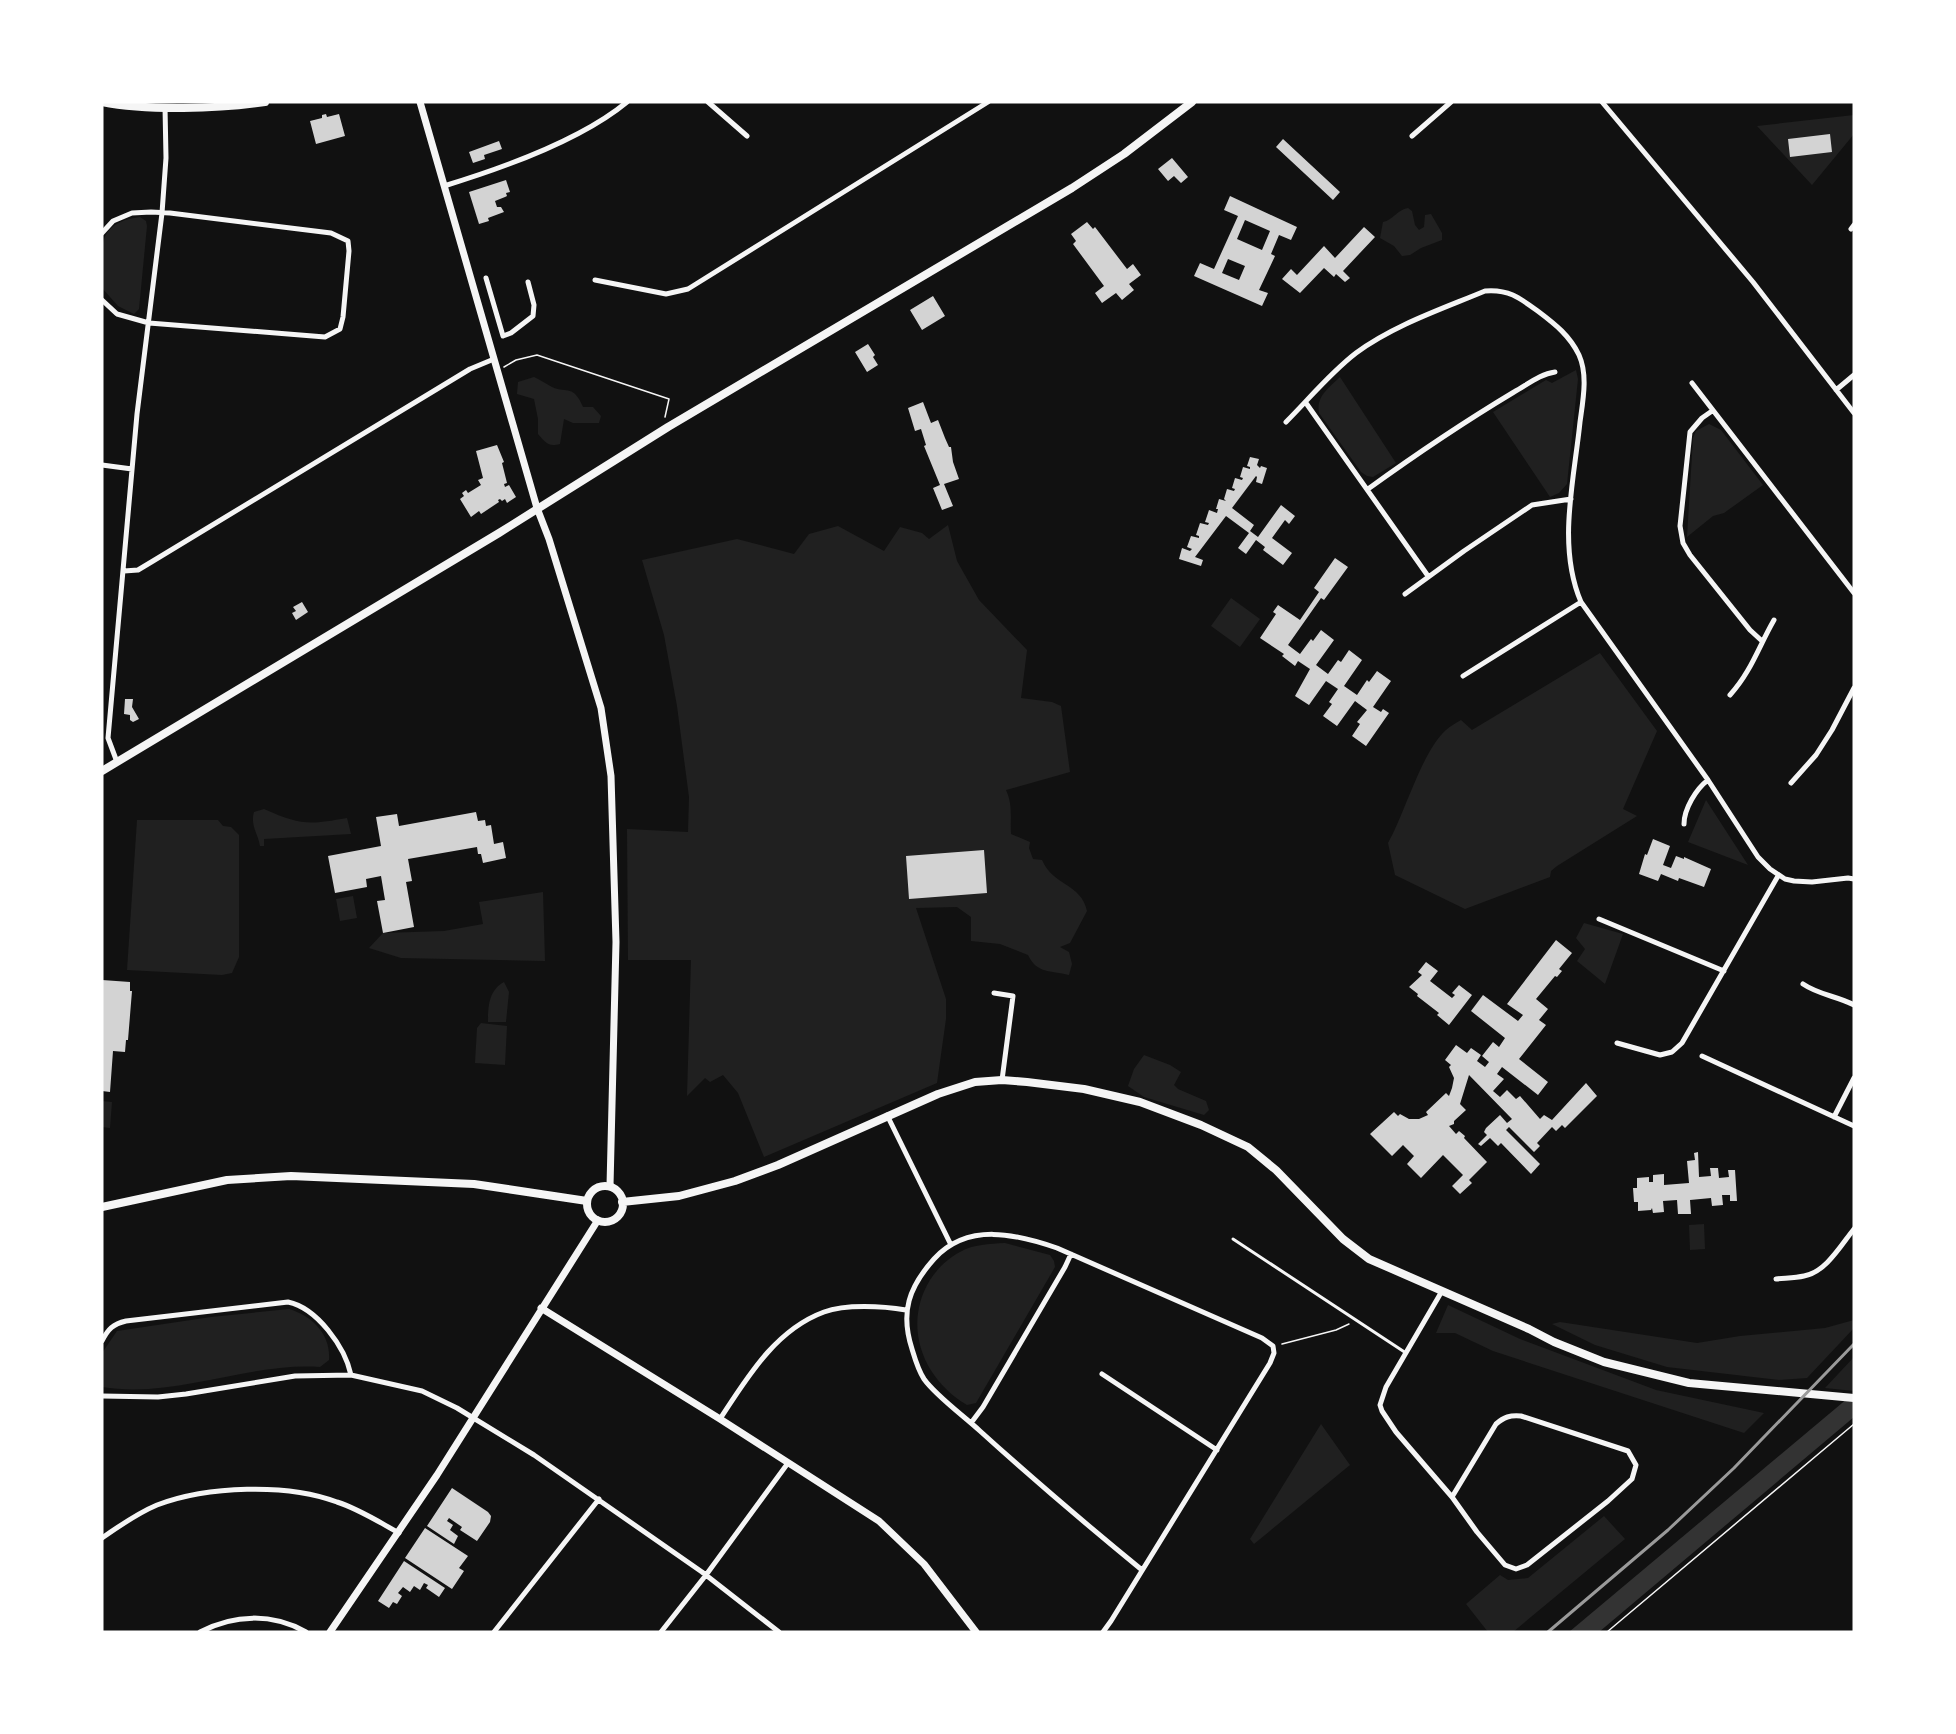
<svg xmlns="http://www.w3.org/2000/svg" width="1956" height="1734" font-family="Georgia,serif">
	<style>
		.green { fill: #202020 }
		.water { fill: #333 }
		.building { fill: #d3d3d3; fill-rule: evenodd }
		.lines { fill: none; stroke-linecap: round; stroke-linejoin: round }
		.path { stroke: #f5f5f5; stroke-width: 1.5 }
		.service { stroke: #f5f5f5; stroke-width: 3 }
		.minor { stroke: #f5f5f5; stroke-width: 5 }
		.tertiary { stroke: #f5f5f5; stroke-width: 7 }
		.secondary { stroke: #f5f5f5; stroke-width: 8 }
		.rail { stroke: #9a9a9a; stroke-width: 3 }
	</style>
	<rect width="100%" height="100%" fill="#111"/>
	<path class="green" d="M1854,115V134L1812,185L1757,126Z
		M1408,208L1412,211L1415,225L1419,230L1424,227L1425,215L1431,214L1442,233V240L1421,248L1410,255L1402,256L1394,246L1380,238L1383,222C1393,220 1397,210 1408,208Z
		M140,217L146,221L147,226L139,309L134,314L118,306L102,288C102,252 93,223 140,217Z
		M1576,370L1578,379L1567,484L1559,493L1550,497L1493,412L1546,380L1552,383Z
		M534,377C541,380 546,384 552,387C568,394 573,384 583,407H593L601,416L599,423H573L564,419L560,444C548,447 546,443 538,434V419L534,399L517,394L518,382Z
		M1340,377L1396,463L1373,477L1367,476L1361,472L1319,413C1316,396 1329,388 1340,377Z
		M1709,424L1721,430L1763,485L1724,513L1713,516L1687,537L1693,438L1696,431Z
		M948,525L957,561L979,600L1027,650L1021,698L1052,702L1061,706L1070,772L1006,790C1013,805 1010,818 1011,834L1030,842L1029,848L1033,859L1042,860C1053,886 1081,883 1087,911L1070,943L1060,947L1069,952L1072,964L1069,975C1050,970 1037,974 1028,955L1000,944L971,941V917L957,907L916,908L946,999V1019L937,1083L764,1157L738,1093L723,1075L710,1082L705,1078L687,1096L691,960H628L627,829L688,832L689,797L677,706L664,635L642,560L737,539L794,554L809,534L838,526L884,551L900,527L922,533L929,539Z
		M1231,598L1260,619L1240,647L1211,626Z
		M1600,653L1657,731L1623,809L1637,816L1557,866L1551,871L1550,877L1465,909L1395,875L1388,843C1405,813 1422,751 1446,730C1450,726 1456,723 1461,720L1472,730Z
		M1706,800L1748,865L1688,842Z
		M264,809C300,825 308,825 347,818L351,834L264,839V846H260C258,834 250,825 254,812Z
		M137,820H218L223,826L231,827L239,835V957L232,973L222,975L127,970Z
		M543,892L545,961L401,958L369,948L383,933L444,931L483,924L479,902Z
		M353,896L357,918L340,921L336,899Z
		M1584,923L1623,934L1605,984L1577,961L1585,949L1576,938Z
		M504,982L509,992L506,1022H488C488,1006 489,990 504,982Z
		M481,1023L507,1026L505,1065L475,1063L477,1028Z
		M1144,1055L1170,1065L1181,1072L1174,1085L1178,1089L1206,1101L1209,1110L1204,1115L1144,1097L1128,1086L1134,1069Z
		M102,1101L112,1102L110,1128L102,1127Z
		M1704,1224L1705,1249L1690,1250L1689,1225Z
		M1005,1243L1050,1255L1054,1261L1055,1267L976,1403L967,1405C923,1379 902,1326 930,1280C937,1269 948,1258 960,1252C974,1244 989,1244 1005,1243Z
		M1448,1305L1520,1339L1656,1390L1764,1413L1744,1433L1493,1351L1455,1333H1436Z
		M289,1309C312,1316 331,1334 329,1360L320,1367C248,1362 175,1399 102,1387V1353L117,1331L211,1317Z
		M1854,1320V1328L1807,1378L1779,1380L1667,1367L1595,1345L1552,1324L1560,1322L1697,1343L1740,1336L1825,1328Z
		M1854,1357V1391L1825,1388Z
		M1321,1424L1350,1465L1254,1544L1250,1539Z
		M1604,1516L1625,1539L1513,1632H1488L1466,1604L1500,1575L1508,1580L1528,1578Z"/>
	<path class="water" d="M1854,1393V1417L1599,1632H1569Z"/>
	<path class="building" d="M326,114L327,117L339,114L345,136L316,144L310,121L322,118V115Z
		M1830,134L1832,152L1790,157L1788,139Z
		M1283,139L1340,192L1333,200L1276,147Z
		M499,141L502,149L484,155L485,159L473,163L469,152Z
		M1172,158L1188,177L1181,183L1174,176L1168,181L1158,169Z
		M506,180L510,192L506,193L507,196L505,197L495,201L497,207H501L504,212L488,218L489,221L479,224L469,192Z
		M1230,196L1297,227L1291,240L1279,235L1271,254L1275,256L1259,290L1268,293L1262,306L1194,276L1200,263L1214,269L1238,216L1224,210ZM1245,220L1270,231L1262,250L1237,239ZM1228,259L1245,266L1239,280L1222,273Z
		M1087,222L1093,229L1095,227L1127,269L1133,264L1141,275L1129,284L1134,290L1122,300L1116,293L1102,303L1095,293L1104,286L1073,244L1076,241L1071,234Z
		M1364,227L1375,237L1343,271L1350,278L1345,282L1336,274L1334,277L1324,268L1300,293L1282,279L1291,269L1297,275L1324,246L1335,258Z
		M933,296L945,316L922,330L910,310Z
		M868,344L875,355L873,357L878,365L867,372L855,352Z
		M923,402L931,423L938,420L945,438L949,447H951L953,462L959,479L944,484L953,506L942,510L933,488L940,485L924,446L926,445L921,429L915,431L908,408Z
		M497,445L504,462L502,463L507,483L504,484L505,487L509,485L516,497L507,503L505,499L502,501L500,499L498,500L499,502L481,514L479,511L471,517L460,499L464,496L462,493L466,490L468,493L481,485L478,480L483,478L476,451Z
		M1250,457L1259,459L1257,465L1260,468L1261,466L1267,468L1262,484L1256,482L1257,477L1256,476L1232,508L1254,525L1250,531L1258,537L1281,505L1295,516L1289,524L1285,520L1272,538L1292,553L1283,565L1263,550L1265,547L1256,540L1246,554L1238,548L1249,533L1226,516L1195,557L1203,560L1201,566L1179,559L1182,548L1190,551L1192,549L1187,547L1191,536L1199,538V536L1196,535L1200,523L1208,525L1209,523L1205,522L1209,510L1217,513L1218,509H1216L1219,499L1226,501L1224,499L1227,489L1234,491L1235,489L1232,488L1235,478L1242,480L1243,478L1240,477L1243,467L1250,469V467L1247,466Z
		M1335,558L1348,567L1324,600L1321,598L1288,645L1300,654L1311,639L1313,641L1321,630L1334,640L1316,665L1328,674L1338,660L1341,662L1349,650L1362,660L1344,686L1357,695L1367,680L1369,682L1377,671L1391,681L1373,707L1381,712L1383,709L1389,713L1366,746L1352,736L1360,724L1357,722L1367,710L1355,701L1337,726L1323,716L1332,704L1329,702L1338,689L1326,681L1309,705L1295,696L1310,669L1298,661L1295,666L1282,656L1284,654L1260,638L1276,614L1273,612L1278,605L1300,620L1319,592L1314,588Z
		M302,602L308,612L296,620L292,613L296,611L293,607Z
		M125,699H133L132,707L139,719L133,722L130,720V715L124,714Z
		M476,812L478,821L485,820L486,826L491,825L494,844L503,842L506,858L483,863L481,854H478L477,847L408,859L412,881L406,882L414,927L383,933L377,901L385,900L381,876L366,879L367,887L335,893L328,856L381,846L376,817L397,814L399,826Z
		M1653,839L1670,846L1663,865L1671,868L1676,856L1684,859V857L1711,869L1704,887L1679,878L1678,881L1661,874L1658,881L1639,874L1645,854L1647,855Z
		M984,850L987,893L909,899L906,856Z
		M1556,940L1572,953L1559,969L1562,971L1557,977L1555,976L1536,999L1548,1009L1539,1020L1546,1025L1519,1059L1548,1082L1538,1095L1502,1067L1497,1074L1504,1079L1493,1091L1500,1097L1507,1090L1516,1099L1520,1096L1540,1119L1544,1115L1552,1120L1586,1083L1597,1096L1565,1128L1562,1125L1556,1131L1552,1127L1537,1143L1540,1146L1534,1152L1509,1127L1506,1130L1540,1164L1531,1174L1501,1143L1498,1146L1490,1138L1481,1146L1478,1144L1487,1135L1484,1132L1486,1128L1500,1115L1507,1123L1512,1119L1469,1075L1460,1104L1466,1110L1454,1121V1124L1449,1126L1456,1134L1459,1131L1465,1136L1464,1138L1487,1162L1469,1180L1472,1183L1460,1194L1452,1186L1463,1175L1443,1155L1421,1178L1407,1164L1414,1156L1403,1145L1392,1156L1370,1134L1394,1112L1398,1116L1400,1114L1409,1119H1419L1428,1115L1426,1112L1446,1093L1449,1096L1452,1088L1454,1078L1449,1067L1451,1065L1445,1060L1456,1045L1467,1053L1471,1048L1481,1055L1477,1061L1485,1067L1489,1062L1482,1056L1493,1042L1499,1047L1505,1038L1471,1011L1483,995L1518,1021L1523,1015L1507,1004Z
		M1426,962L1438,971L1430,981L1452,998L1455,995L1452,993L1459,985L1472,995L1449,1025L1437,1015L1439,1013L1417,996L1418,994L1409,987L1422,975L1418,972Z
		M102,980L130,982V991H132L128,1040H126L125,1052L113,1051L110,1092L102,1091Z
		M1698,1152L1699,1177L1711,1176L1710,1168H1718L1719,1178L1729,1177L1728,1170H1735L1737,1201H1730V1195H1722L1723,1205L1712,1206L1711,1198L1690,1200L1691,1214H1678L1677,1200L1663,1201L1664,1212L1653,1213L1652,1208L1651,1210L1638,1211V1202H1634L1633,1188H1637V1178L1649,1177V1182H1653V1175L1664,1174V1185L1689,1183L1687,1161L1695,1160L1694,1153Z
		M452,1488L488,1512L491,1516L490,1522L477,1541L460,1530L462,1527L449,1518L447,1521L453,1525L450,1530L458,1536L454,1544L427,1526Z
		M425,1528L468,1556L459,1568L464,1571L452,1589L405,1558Z
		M404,1561L445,1588L439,1597L426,1588L428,1585L424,1583L420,1590L414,1586L410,1592L403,1587L398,1593L402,1596L397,1604L393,1602L389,1608L378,1601Z"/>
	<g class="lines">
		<path class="path" d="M504,367L516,360L537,355L669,399L665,417
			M1282,1344L1336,1330L1349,1324
			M1607,1632L1854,1424"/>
		<path class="service" d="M1233,1239L1406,1353"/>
		<path class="minor" d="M708,102L747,136
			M1602,102L1753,282L1854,413
			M1412,136L1451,102
			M444,186C503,168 580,141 627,102
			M1851,229L1854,225
			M102,233L113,221L132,213L151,212L170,213L331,233L348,241L349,251L343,317L340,329L325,337L149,323L117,314L102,300
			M486,278L503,336L511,333L533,316L534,305L528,282
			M595,280L666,294L688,289L988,102
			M1692,383L1854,593
			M1836,390L1854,375
			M1306,403L1428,576
			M1712,411L1702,418L1690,432L1680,526L1683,543L1690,555L1750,630L1762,641
			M1286,422C1309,399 1330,373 1356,353C1394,325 1442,309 1485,291C1509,289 1520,298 1539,312C1555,324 1570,336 1579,355C1588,375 1583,400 1580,422C1574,481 1557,546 1581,602L1708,780L1758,857L1770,869L1785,879L1794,881L1812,882L1848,878L1854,879
			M102,465L132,469
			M1368,489C1415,455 1464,422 1514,392C1527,385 1540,374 1555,372
			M124,571L138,570L153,561L470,369L494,359
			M1405,594L1464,551L1532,505L1571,499
			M1463,676L1581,602
			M1730,695C1751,672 1759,646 1774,620
			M117,762L108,738L137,414L162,213L166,158L165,107
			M1791,783L1816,755L1832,730L1854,688
			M1684,824C1684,809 1696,789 1708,780
			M1599,919L1724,971
			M1803,984C1819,995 1837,996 1854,1005
			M994,993L1013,996L1002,1080
			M1617,1043L1660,1055L1672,1052L1682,1043L1778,876
			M1702,1056L1854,1126
			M887,1115L951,1245
			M1834,1117L1854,1078
			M1776,1279C1785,1278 1795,1278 1804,1276C1826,1272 1841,1245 1854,1229
			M1442,1291L1386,1387L1380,1405L1382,1411L1396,1432L1452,1497L1477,1532L1505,1565L1516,1569L1527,1565L1608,1501L1632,1479L1636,1465L1628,1451L1521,1416C1510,1415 1504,1417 1496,1424L1452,1497
			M102,1341C108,1329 113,1324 126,1321L288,1302C317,1308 345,1347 351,1375
			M1102,1374L1217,1450
			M102,1396L158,1397L186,1394L295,1376L351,1375L422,1391L457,1408L534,1455L702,1572L779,1632
			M720,1419C747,1378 775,1330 824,1312C845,1304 883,1306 906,1310
			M971,1423L983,1407L1065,1267L1071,1254
			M102,1538C119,1526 138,1513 157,1505C207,1486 287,1483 337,1502C359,1509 379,1522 399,1533
			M200,1632C234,1614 272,1613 306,1632
			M494,1632L599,1499
			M661,1632L706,1575L788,1463
			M1103,1632L1111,1621L1270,1363L1274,1353L1273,1346L1262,1338L1057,1248C1016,1234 968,1222 934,1259C909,1287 900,1312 912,1349C915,1359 918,1370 924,1379C936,1396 964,1416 980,1431C1033,1479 1087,1525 1142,1570"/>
		<path class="tertiary" d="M420,102L537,508L549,539L601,708L611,776L616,942L610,1186
			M541,1308L720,1419L879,1521L924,1564L976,1632
			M330,1632L437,1475L598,1220"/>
		<path class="secondary" d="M102,102C147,111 219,109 265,102
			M102,771L499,533L668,427L1072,188L1124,154L1192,102
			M587 1204a18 18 0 1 1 36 0a18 18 0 1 1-36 0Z
			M622,1202L679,1196L735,1181L778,1165L938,1094L975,1082L1002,1080L1027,1082L1084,1089L1140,1102L1201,1125L1248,1147L1276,1170L1343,1239L1369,1259L1529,1329L1554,1342L1604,1362L1689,1383L1854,1398
			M102,1207L227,1180L291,1176L474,1184L587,1201"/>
		<path class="rail" d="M1548,1632L1668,1530L1734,1468L1854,1344"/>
	</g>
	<rect width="1956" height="1734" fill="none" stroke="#ffffff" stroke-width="207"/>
</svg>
